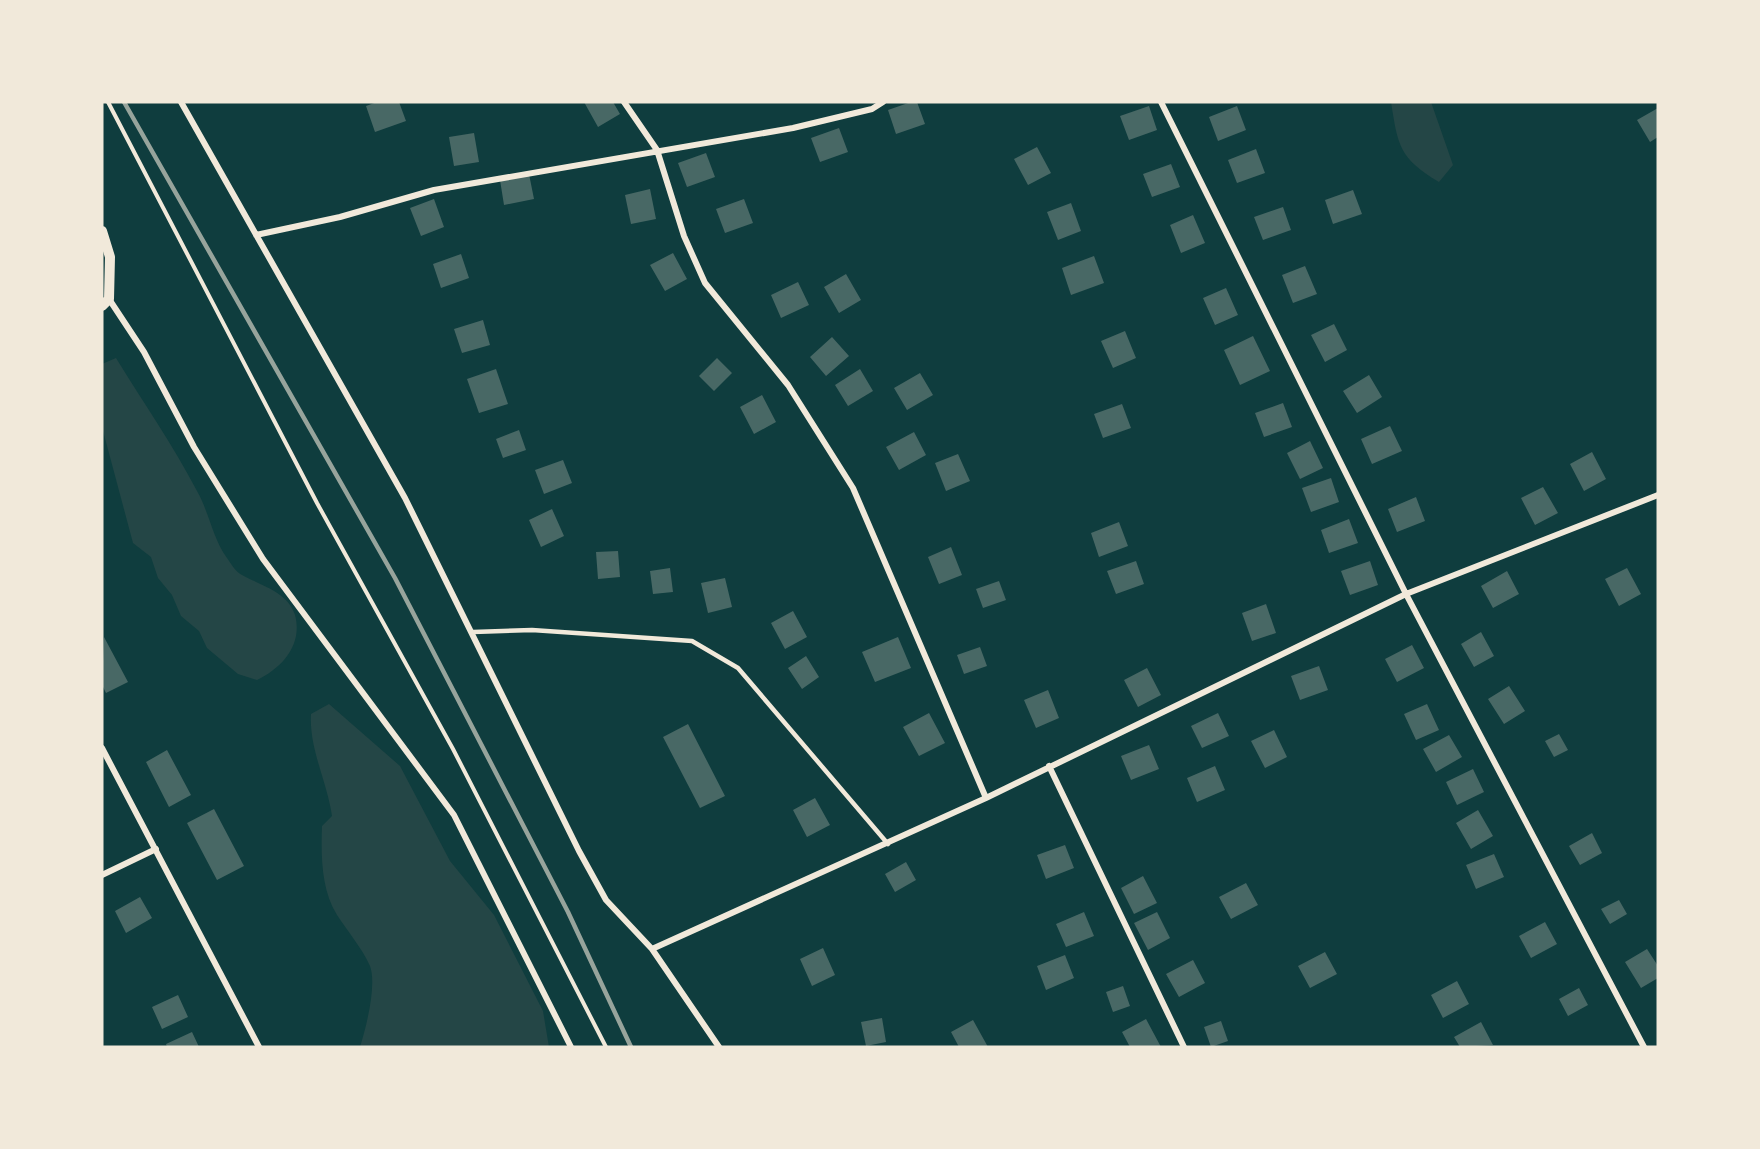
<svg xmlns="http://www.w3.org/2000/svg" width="1760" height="1149" font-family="'Roboto Condensed',sans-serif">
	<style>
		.green { fill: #244646 }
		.building { fill: #486865 }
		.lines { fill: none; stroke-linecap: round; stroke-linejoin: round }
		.path { stroke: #f1e9da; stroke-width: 4 }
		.service { stroke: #f1e9da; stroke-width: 4.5 }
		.minor { stroke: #f1e9da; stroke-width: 6 }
		.tertiary { stroke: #f1e9da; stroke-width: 10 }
		.rail { stroke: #97a49c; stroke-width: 4.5 }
	</style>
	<rect width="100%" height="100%" fill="#0f3d3e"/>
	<path class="green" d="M1391,102H1431L1453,165L1439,182C1399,158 1398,146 1391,102Z
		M116,358C143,402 173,445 197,491C209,512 213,539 227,558C231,564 236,572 242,575C260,585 288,592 295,615C303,645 282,668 257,680L238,674L207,648L199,631L181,616L172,595L158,578L151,557L133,543L102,427V364Z
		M329,704L400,766L450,861L494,915L543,1011L549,1047H360C366,1028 377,985 370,966C362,948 348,932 337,915C321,889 321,855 322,826L332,816C327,781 309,749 311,714Z"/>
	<path class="building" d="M377,102H399L406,121L375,132L366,106Z
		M584,102H613L620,114L598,127Z
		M911,102H917L925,124L896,134L888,110Z
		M1149,106L1157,130L1129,140L1120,116Z
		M1237,106L1246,130L1218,141L1209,117Z
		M1658,108V137L1650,142L1637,120Z
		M839,128L848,152L820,162L811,138Z
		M474,133L479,162L454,166L449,137Z
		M1037,147L1051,173L1028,185L1014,159Z
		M1256,149L1265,173L1237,183L1228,160Z
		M706,153L715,177L687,187L678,163Z
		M1171,164L1180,187L1152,197L1143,174Z
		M529,174L534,199L504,205L500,180Z
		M650,189L656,219L631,224L625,195Z
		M1353,190L1362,214L1333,224L1325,200Z
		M434,199L444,227L421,236L410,208Z
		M744,199L753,223L725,233L716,209Z
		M1071,203L1081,231L1058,240L1047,212Z
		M1283,207L1291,230L1263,240L1254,217Z
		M1193,215L1205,243L1181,253L1170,225Z
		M673,253L687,279L665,291L650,265Z
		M461,254L469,278L441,288L433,264Z
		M1094,256L1104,283L1071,295L1062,268Z
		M1305,266L1317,294L1293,303L1282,275Z
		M846,274L861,300L839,313L824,287Z
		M798,282L809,305L781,318L771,295Z
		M1226,288L1238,315L1215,325L1203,298Z
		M483,320L490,345L462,353L454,329Z
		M1334,324L1347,350L1325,362L1311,335Z
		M1125,331L1136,358L1113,368L1101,341Z
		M1253,336L1270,371L1240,385L1224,350Z
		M832,337L849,356L826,376L810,357Z
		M717,358L732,373L714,391L699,376Z
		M496,369L508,404L479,413L467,379Z
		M860,369L873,391L848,406L835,385Z
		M920,373L933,395L907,410L894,388Z
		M1369,375L1382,397L1357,413L1343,391Z
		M762,395L776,422L754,434L740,407Z
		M1283,403L1292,427L1264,437L1255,413Z
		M1122,404L1131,428L1103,438L1094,414Z
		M1390,426L1402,451L1372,464L1361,439Z
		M519,430L526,450L503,458L496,439Z
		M914,432L926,455L899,470L886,447Z
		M1310,441L1323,468L1300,479L1287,453Z
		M1592,452L1606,479L1584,491L1570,464Z
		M958,454L970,481L946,491L935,463Z
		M563,460L572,483L544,494L535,470Z
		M1331,478L1339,502L1311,512L1302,488Z
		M1543,487L1558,513L1535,525L1521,498Z
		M1416,497L1425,521L1397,532L1388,509Z
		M552,509L564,536L541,547L529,520Z
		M1349,519L1358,543L1329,553L1321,530Z
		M1119,522L1128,546L1099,557L1091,533Z
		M951,547L962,575L939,584L928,557Z
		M618,551L620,577L598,579L596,552Z
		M1136,561L1144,584L1116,594L1107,571Z
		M1370,561L1378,585L1350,595L1341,571Z
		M670,568L673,592L653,594L650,571Z
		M1627,568L1641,594L1619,606L1605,579Z
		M1507,571L1519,594L1493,608L1481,586Z
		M725,578L732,607L708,613L701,583Z
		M999,581L1006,600L983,608L976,589Z
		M1266,604L1276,633L1252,641L1242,613Z
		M793,611L807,637L785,649L771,623Z
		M1481,632L1494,656L1474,667L1461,644Z
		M104,637L128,682L106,693L102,685Z
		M898,637L911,668L875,682L862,652Z
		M1412,645L1424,668L1397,682L1385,659Z
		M980,647L987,666L964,674L957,655Z
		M806,656L819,677L802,689L788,668Z
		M1319,666L1328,690L1300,700L1291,676Z
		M1147,668L1161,695L1138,707L1124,680Z
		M1509,686L1525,711L1504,724L1488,699Z
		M1048,690L1059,718L1036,728L1024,700Z
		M1427,704L1439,730L1416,740L1404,714Z
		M929,713L945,743L919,756L903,727Z
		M1218,713L1229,736L1202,748L1191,726Z
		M688,724L725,796L700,808L663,737Z
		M1274,730L1287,757L1265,768L1251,741Z
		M1559,734L1568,750L1554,757L1545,741Z
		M1449,735L1462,757L1436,772L1423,749Z
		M1149,745L1159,769L1131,780L1121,756Z
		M167,750L191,795L169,807L146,762Z
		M1215,766L1225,790L1197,802L1187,778Z
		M1473,769L1484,792L1457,805L1446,782Z
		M815,798L830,825L807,837L793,810Z
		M214,809L244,866L217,880L187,823Z
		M1478,810L1493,836L1471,849L1456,823Z
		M1592,833L1602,853L1580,865L1569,846Z
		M1065,845L1074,868L1046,879L1037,855Z
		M1494,854L1504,877L1476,889L1466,865Z
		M906,862L916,880L895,892L885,874Z
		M1143,876L1157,903L1134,914L1121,888Z
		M1246,883L1258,905L1231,919L1219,897Z
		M140,897L152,918L126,933L115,911Z
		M1619,900L1627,914L1610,924L1601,909Z
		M1084,912L1094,936L1066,947L1056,924Z
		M1157,912L1170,938L1148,950L1134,923Z
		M1545,922L1557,944L1531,958L1519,936Z
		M823,948L835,975L812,986L800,959Z
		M1647,949L1658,966V978L1641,988L1625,962Z
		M1325,952L1337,974L1310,988L1298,966Z
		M1065,955L1074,978L1046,990L1037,966Z
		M1193,960L1205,983L1179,997L1166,974Z
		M1457,981L1469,1004L1443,1018L1431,995Z
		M1123,986L1130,1006L1113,1012L1106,992Z
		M1579,988L1588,1005L1568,1016L1559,999Z
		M178,995L188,1017L162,1029L152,1007Z
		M882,1018L886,1042L866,1046L861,1022Z
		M1146,1019L1161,1047H1130L1122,1032Z
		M973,1020L988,1047H959L951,1032Z
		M1221,1021L1228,1041L1211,1047L1204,1027Z
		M1481,1022L1493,1045L1460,1047L1454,1037Z
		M192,1032L199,1047H167L166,1044Z"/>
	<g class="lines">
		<path class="path" d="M108,102L317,503L453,749L606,1047"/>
		<path class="service" d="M473,632L532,630L692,641L738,668L888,844"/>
		<path class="minor" d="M181,102L405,498L579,851L606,900L652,949L719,1047
			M624,102L657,150L684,236L705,283L788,385L853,488L986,798
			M1161,102L1406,594L1644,1047
			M256,235L340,217L434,190L793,128L872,109L883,102
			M109,299L144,352L194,447L263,559L454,815L571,1047
			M102,748L259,1047
			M1049,766L1184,1047
			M102,875L156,849
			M652,949L986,798L1406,594L1658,495"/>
		<path class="tertiary" d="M102,231L110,257L109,299L102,306"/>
		<path class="rail" d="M124,102L395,578L568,912L631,1047"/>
	</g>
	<rect width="1760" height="1149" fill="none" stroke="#f1e9da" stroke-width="207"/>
</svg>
